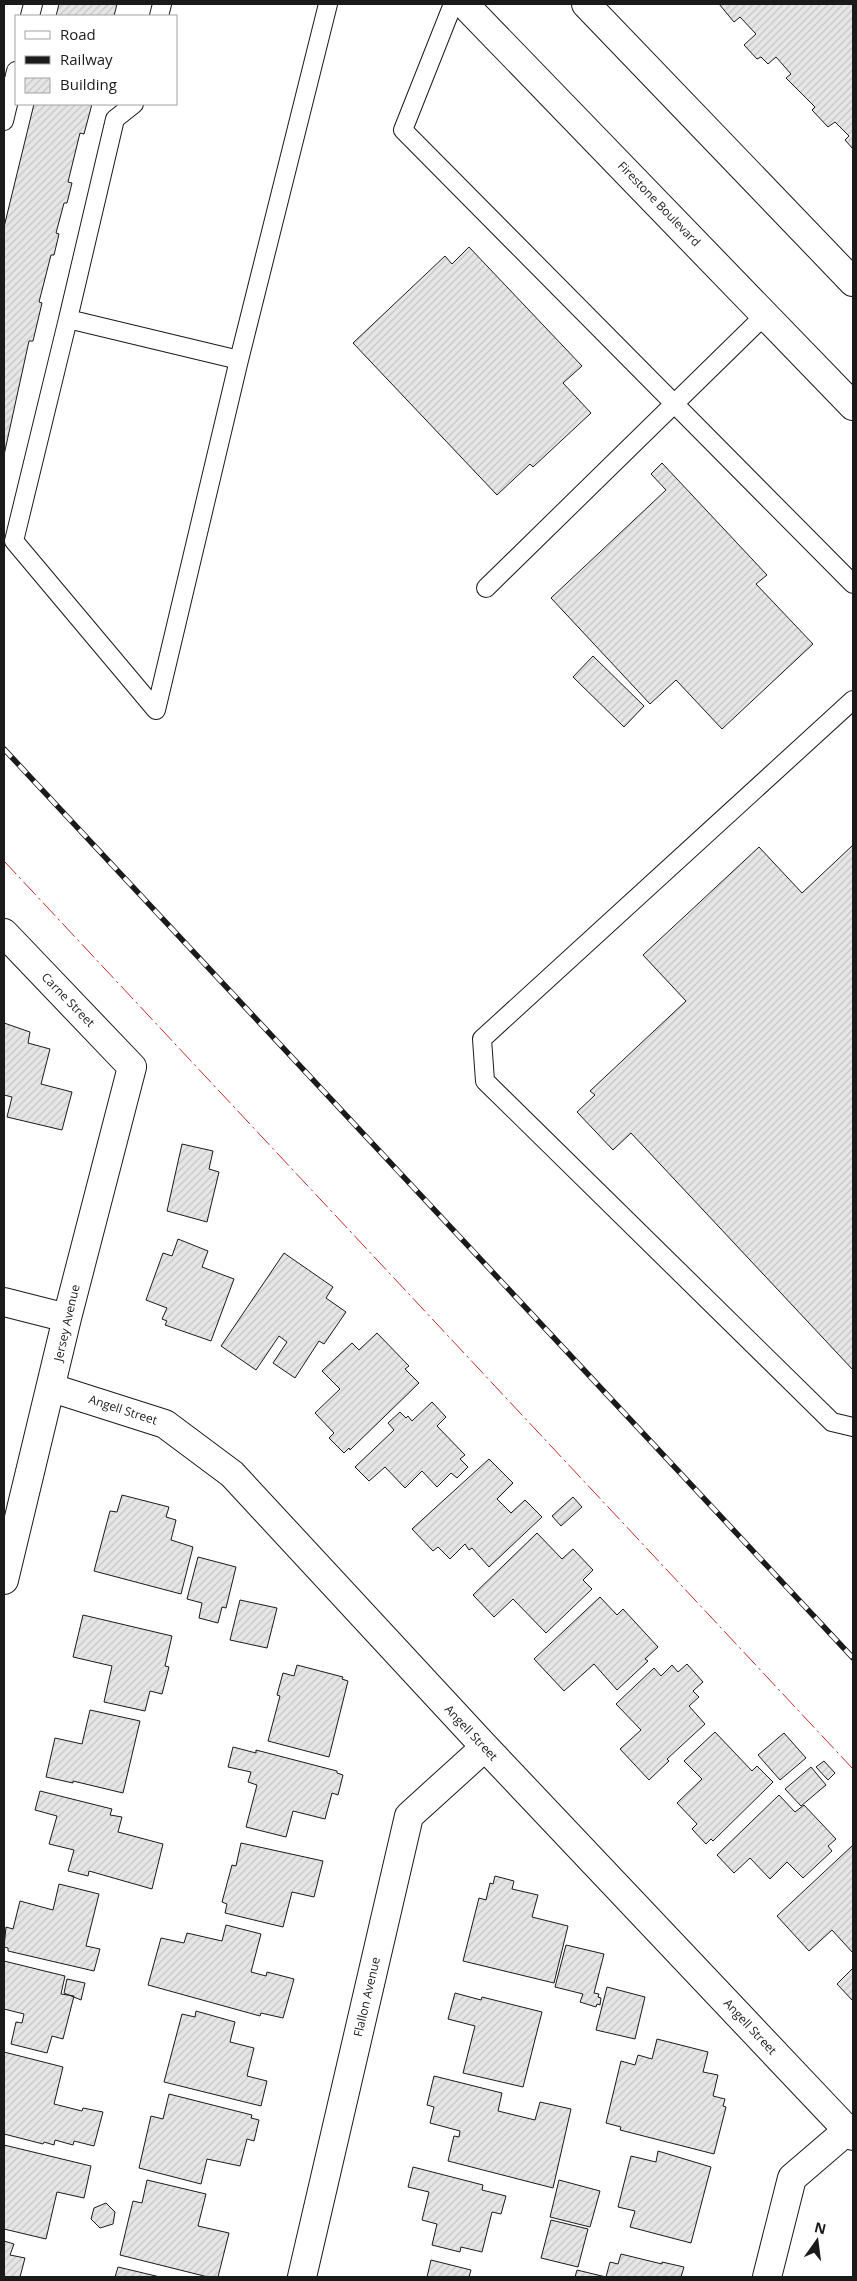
<svg xmlns="http://www.w3.org/2000/svg" width="857" height="2281" font-family="'Open Sans',sans-serif">
	<style>
		.building { fill: url(#building-hatch); stroke: #1a1a1a }
		.lines { fill: none; stroke-linecap: round; stroke-linejoin: round }
		.lane-casing { stroke: #1a1a1a; stroke-width: 20 }
		.street-casing { stroke: #1a1a1a; stroke-width: 30 }
		.primary-casing { stroke: #1a1a1a; stroke-width: 30 }
		.lane { stroke: #fff; stroke-width: 18 }
		.street { stroke: #fff; stroke-width: 28 }
		.primary { stroke: #fff; stroke-width: 28 }
		.rail-casing { stroke: #1a1a1a; stroke-width: 5.5 }
		.rail { stroke: #fff; stroke-width: 4; stroke-dasharray: 11; stroke-linecap: butt }
		.power { stroke: #c62828; stroke-width: 1; stroke-dasharray: 18 4 2.5 4; stroke-linecap: butt }
		.labels { text-anchor: middle; stroke-width: 4; stroke-linejoin: round; paint-order: stroke }
		.street-label { font-size: 12px; fill: #1a1a1a; stroke: #fff }
	</style>
	<defs>
		<pattern id="building-hatch" width="6" height="6" patternUnits="userSpaceOnUse" patternTransform="scale(1.25)"><rect width="6" height="6" fill="#e6e6e6"/><path d="M-1 1l2-2M0 6l6-6M5 7l2-2" fill="none" stroke="#c5c5c5"/></pattern>
	</defs>
	<rect width="100%" height="100%" fill="#fff"/>
	<path class="building" d="M59,4H117L114,16H56Z
		M719,4H853V149L845,140L849,136L835,122L828,127L812,110L815,107L786,78L791,74L776,57L768,64L761,57L757,59L744,45L756,34L740,17L734,22Z
		M34,104H92L84,134L80,133L68,182L72,183L67,203H64L56,233L59,234L54,255H51L39,302L42,303L33,341H29L4,455V227Z
		M469,247L582,366L563,383L591,413L533,467L530,464L497,495L353,343L445,256L452,264Z
		M662,463L767,575L756,584L813,644L722,729L676,680L650,704L551,598L666,490L651,474Z
		M593,656L644,706L624,727L573,677Z
		M853,845V1370L631,1133L613,1150L577,1112L595,1095L590,1091L686,1001L643,955L759,847L802,893Z
		M4,1023L30,1032L28,1043L50,1049L41,1084L72,1092L62,1130L7,1117L12,1097L4,1095Z
		M182,1144L213,1151L209,1169L219,1172L207,1222L167,1211Z
		M178,1239L208,1251L202,1267L234,1279L211,1341L165,1325L167,1321L162,1319L167,1308L146,1300L163,1253L172,1256Z
		M284,1253L333,1287L326,1298L346,1312L324,1344L319,1341L295,1378L273,1363L287,1342L279,1336L256,1370L221,1346Z
		M377,1333L409,1366L405,1369L419,1383L350,1450L349,1448L344,1453L329,1438L334,1433L315,1413L340,1389L322,1371L352,1343L359,1350Z
		M432,1402L446,1417L437,1426L465,1455L460,1459L468,1467L457,1478L451,1473L437,1487L422,1471L405,1488L385,1467L369,1481L355,1467L394,1430L388,1423L400,1412L406,1418L408,1416L412,1421Z
		M489,1459L513,1483L497,1499L511,1513L525,1500L542,1517L489,1567L472,1548L469,1550L465,1544L450,1559L438,1547L433,1551L412,1529Z
		M122,1495L169,1507L166,1517L176,1520L171,1540L193,1547L181,1594L94,1571L110,1511L117,1512Z
		M573,1497L582,1507L561,1526L552,1516Z
		M537,1533L562,1559L573,1549L593,1570L583,1580L592,1589L546,1633L513,1599L494,1617L473,1595Z
		M198,1557L236,1567L226,1608L222,1607L218,1623L199,1618L202,1603L187,1599Z
		M600,1597L617,1615L623,1609L658,1647L645,1659L648,1661L617,1690L594,1664L564,1691L534,1659Z
		M240,1600L277,1608L267,1648L230,1640Z
		M83,1615L172,1636L165,1666L169,1667L162,1694L150,1691L145,1711L104,1702L112,1666L73,1657Z
		M687,1664L703,1682L693,1691L699,1697L689,1706L705,1724L667,1759L669,1761L649,1780L620,1749L641,1730L616,1704L654,1668L661,1676L672,1665L678,1672Z
		M297,1665L343,1677L342,1679L348,1681L329,1757L268,1741L280,1696L277,1695L283,1673L294,1676Z
		M90,1710L140,1721L123,1793L73,1781V1783L46,1777L55,1738L82,1744Z
		M715,1732L752,1771L757,1766L773,1782L713,1841L711,1839L706,1844L692,1829L697,1824L677,1803L702,1779L684,1761Z
		M784,1733L806,1758L780,1780L758,1755Z
		M233,1747L256,1753V1750L337,1771V1773L343,1775L338,1795L332,1793L325,1819L293,1811L286,1837L246,1827L257,1785L248,1782L251,1772L228,1767Z
		M824,1761L835,1773L828,1780L816,1767Z
		M811,1767L826,1785L801,1806L785,1789Z
		M40,1791L112,1809L110,1815L122,1817L118,1832L163,1844L152,1889L89,1871L88,1876L68,1871L74,1850L49,1844L57,1816L35,1810Z
		M779,1795L795,1812L804,1805L836,1839L828,1846L832,1851L803,1878L787,1862L770,1879L750,1858L734,1873L717,1855Z
		M241,1843L323,1861L314,1897L292,1892L283,1927L225,1913L227,1904L222,1902L232,1865L236,1866Z
		M853,1845V1953L832,1930L809,1951L777,1916Z
		M495,1876L514,1881L512,1889L538,1895L532,1917L568,1926L554,1983L463,1961L479,1898L486,1900L490,1883L493,1884Z
		M59,1884L99,1894L86,1946L100,1949L94,1971L8,1951V1948L4,1947L6,1927L13,1929L20,1901L53,1910Z
		M226,1925L261,1934L251,1972L266,1976L267,1972L294,1979L283,2018L261,2013L260,2016L148,1985L161,1938L184,1943L187,1933L222,1941Z
		M566,1945L604,1954L594,1993L599,1994L598,1997L601,1998L600,2005L597,2004L596,2007L580,2002L583,1994L555,1987Z
		M4,1961L65,1976L61,1994L74,1996L63,2039L52,2036L47,2053L11,2044L16,2022L22,2023L24,2014L4,2009Z
		M853,1968V2001L837,1984Z
		M67,1979L85,1983L81,2000L64,1993Z
		M607,1987L645,1997L635,2039L596,2030Z
		M455,1993L481,2000L482,1997L542,2012L523,2087L463,2073L475,2026L448,2019Z
		M196,2011L235,2022L230,2042L254,2048L247,2076L267,2081L261,2106L164,2082L182,2014L195,2017Z
		M657,2039L708,2052L703,2072L718,2075L713,2096L725,2099L723,2106L726,2107L714,2154L620,2130L621,2127L606,2123L621,2061L635,2065L638,2055L652,2059Z
		M4,2052L63,2067L54,2104L82,2111L83,2108L103,2112L94,2146L74,2141L73,2145L55,2140L54,2145L44,2142L43,2144L4,2134Z
		M434,2076L502,2093L498,2111L535,2120L540,2102L571,2109L553,2188L448,2161L454,2136L459,2137L460,2131L430,2123L434,2107L427,2105Z
		M169,2094L252,2115L251,2118L259,2120L254,2141L247,2139L240,2166L207,2159L201,2184L139,2168L151,2116L163,2119Z
		M4,2145L91,2166L84,2198L57,2192L46,2239L4,2229Z
		M658,2151L711,2167L691,2243L630,2227L635,2211L618,2207L631,2156L656,2162Z
		M413,2167L483,2185L482,2190L506,2196L501,2214L492,2212L482,2252L461,2247L460,2252L432,2245L437,2224L422,2220L429,2192L408,2187Z
		M147,2180L206,2194L198,2226L229,2233L218,2277H208L120,2255L133,2201L142,2203Z
		M559,2180L600,2191L590,2227L550,2217Z
		M106,2203L115,2212L113,2224L100,2228L91,2219L94,2208Z
		M551,2220L588,2229L578,2267L541,2258Z
		M4,2241L14,2244L10,2255L25,2258L20,2277H4Z
		M621,2254L662,2264V2262L684,2267L681,2277H606L610,2262L618,2264Z
		M431,2260L471,2270L469,2277H427Z
		M118,2267L160,2277H115Z
		M577,2270L606,2277H575Z"/>
	<g class="lines">
		<g class="lane-casing">
			<path id="lane" d="M453,4L403,130L853,584
				M30,16L33,4
				M159,16L162,4
				M134,104L115,119L68,319L239,360L328,4
				M4,121L16,71
				M68,319L14,541L156,710L239,360
				M486,588L766,314
				M853,700L482,1039L485,1081L832,1422L853,1427"/>
		</g>
		<g class="street-casing">
			<path id="street" d="M4,933L132,1067L67,1318L4,1580
				M4,1302L67,1318
				M52,1388L165,1424L232,1474L485,1747L853,2136
				M302,2277L409,1816L485,1747
				M767,2277L792,2178L848,2130"/>
		</g>
		<g class="primary-casing">
			<path id="primary" d="M464,4L853,406
				M586,4L853,282"/>
		</g>
		<use href="#lane" class="lane"/>
		<use href="#street" class="street"/>
		<use href="#primary" class="primary"/>
		<g class="rail-casing">
			<path id="rail" d="M4,749L853,1658"/>
		</g>
		<use href="#rail" class="rail"/>
		<path class="power" d="M4,861L853,1769"/>
	</g>
	<g class="labels">
		<g class="street-label">
			<text transform="translate(659 204) rotate(46)" y="4">Firestone Boulevard</text>
			<text transform="translate(68 1000) rotate(46)" y="4">Carne Street</text>
			<text transform="translate(67 1323) rotate(-77)" y="4">Jersey Avenue</text>
			<text transform="translate(123 1410) rotate(18)" y="4">Angell Street</text>
			<text transform="translate(471 1733) rotate(47)" y="4">Angell Street</text>
			<text transform="translate(367 1997) rotate(-77)" y="4">Flallon Avenue</text>
			<text transform="translate(750 2027) rotate(47)" y="4">Angell Street</text>
		</g>
	</g>
	<rect width="857" height="2281" fill="none" stroke="#1a1a1a" stroke-width="10"/>
	<rect x="15" y="15" width="162" height="90" fill="#ffffff" stroke="#a3a3a3"/>
	<rect x="25" y="31" width="25" height="8" fill="#ffffff" stroke="#a3a3a3"/>
	<text x="60" y="40" font-size="15" fill="#1a1a1a">Road</text>
	<rect x="25" y="56" width="25" height="8" fill="#1a1a1a" stroke="#a3a3a3"/>
	<text x="60" y="65" font-size="15" fill="#1a1a1a">Railway</text>
	<rect x="25" y="78" width="25" height="15" fill="url(#building-hatch)" stroke="#a3a3a3"/>
	<text x="60" y="90" font-size="15" fill="#1a1a1a">Building</text>
	<g transform="translate(817 2241) rotate(14)" stroke="#ffffff" stroke-width="4" paint-order="stroke">
	<path d="M0-4L9 19L0 12L-9 19Z" fill="#1a1a1a"/>
	<text y="-8" font-size="14" font-weight="bold" text-anchor="middle" fill="#1a1a1a">N</text>
	</g>
</svg>
